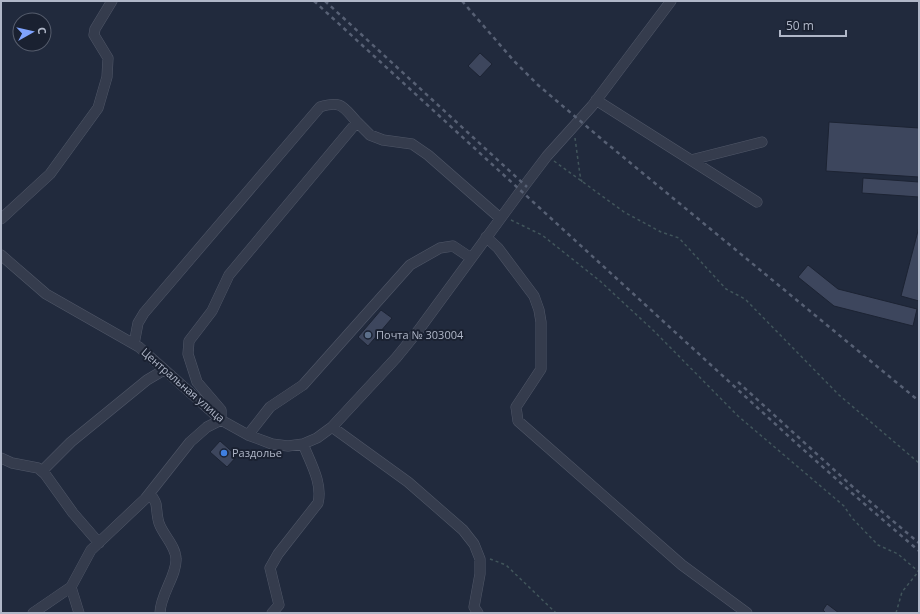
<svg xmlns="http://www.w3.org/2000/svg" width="920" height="614" font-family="'Open Sans',sans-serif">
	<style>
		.building { fill: #3d465d; stroke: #1c2333 }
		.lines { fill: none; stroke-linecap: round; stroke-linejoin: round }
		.minor-casing { stroke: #505768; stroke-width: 11 }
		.path { stroke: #41555b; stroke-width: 1.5; stroke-dasharray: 3 3; stroke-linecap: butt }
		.minor { stroke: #353c4d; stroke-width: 10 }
		.rail { stroke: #576074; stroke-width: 2.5; stroke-dasharray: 4 4; stroke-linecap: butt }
		.service-dot { fill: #5c6f8a; stroke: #1a2131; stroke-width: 1.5 }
		.shop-dot { fill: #3f7fe0; stroke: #1a2131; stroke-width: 1.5 }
		.labels { text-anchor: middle; stroke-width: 4; stroke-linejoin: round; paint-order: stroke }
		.poi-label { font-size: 11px; fill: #b0b7c8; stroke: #1a2131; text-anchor: start }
		.street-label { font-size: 11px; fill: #b0b7c8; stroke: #1a2131 }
	</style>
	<rect width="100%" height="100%" fill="#212a3d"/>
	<path class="building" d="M480,53L492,64L480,77L468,66Z
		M829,122L919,128V177L826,171Z
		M863,178L919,182V197L862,193Z
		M919,227V301L901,296Z
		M808,265L838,289L917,309L913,326L834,306L798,277Z
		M381,310L392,318L368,346L358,337Z
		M220,441L237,456L227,467L210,452Z
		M827,604L839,613H826L823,610Z"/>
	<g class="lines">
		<g class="minor-casing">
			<path id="minor" d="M596,100L757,202
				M357,122L370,135L383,140L412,144L428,155L500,218
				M691,160L762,142
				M1,219L50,174L98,108L107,77L108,58L94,35L95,29L112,1
				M486,237L498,248L534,296L539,310L541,322V369L516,407L518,421L682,565L747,613
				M1,255L46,294L139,347L221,420L248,435L272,444L288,446L303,444L317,438L332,427L396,358L418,331L525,185L547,156L592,106L671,1
				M134,344L138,323L144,313L320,107C342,100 343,107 357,122L229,275L212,311L189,341L188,354L197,382L221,410V420
				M332,427L408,482L463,530L474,544L480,559V574L474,607L478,613
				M248,435L270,407L303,385L410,265L440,248L453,246L471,258
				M1,458L12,463L38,468L45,474L73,513L99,543
				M42,471L71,442L147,380L164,370
				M150,493C152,497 155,500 156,504C157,510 157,517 159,523C163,535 176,546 176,559C177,575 160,595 160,613
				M71,587L79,613
				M33,613L71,587L91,550L145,499L190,442L207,427L221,420
				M272,613L279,605L270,568L278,554L318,503C323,483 310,462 303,444"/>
		</g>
		<path class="path" d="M575,138L580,175L582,182
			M554,161L624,212L661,232L679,238L726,289L745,299L839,395L919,463
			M511,220L542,235L600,281L654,331L738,416L844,506L852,518L878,545L898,554L919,572
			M490,559L506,565L556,613
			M896,613L902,592L918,572"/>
		<use href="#minor" class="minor"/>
		<path class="rail" d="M314,1L796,443L853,494L919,551
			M325,1L527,187
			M462,1L514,61L538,85L605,142L919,401
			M738,382L854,488L919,543"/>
	</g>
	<circle class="service-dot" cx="368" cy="335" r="4"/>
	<circle class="shop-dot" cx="224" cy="453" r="4"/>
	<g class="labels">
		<g class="poi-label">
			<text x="376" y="339">Почта № 303004</text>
			<text x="232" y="457">Раздолье</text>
		</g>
		<g class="street-label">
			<text transform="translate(183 385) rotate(41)" y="4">Центральная улица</text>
		</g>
	</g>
	<rect width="920" height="614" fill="none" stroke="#b0b7c8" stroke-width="4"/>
	<g transform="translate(32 32) rotate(82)"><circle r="19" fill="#1a2131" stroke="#565d6d"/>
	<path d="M0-3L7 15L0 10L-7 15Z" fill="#7fa3fe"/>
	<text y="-6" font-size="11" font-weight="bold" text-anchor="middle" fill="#b0b7c8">С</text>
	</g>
	<path d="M780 30v6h66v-6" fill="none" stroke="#b0b7c8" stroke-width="2"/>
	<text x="786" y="30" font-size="12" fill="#b0b7c8" stroke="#1a2131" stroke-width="3" paint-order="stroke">50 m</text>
</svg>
